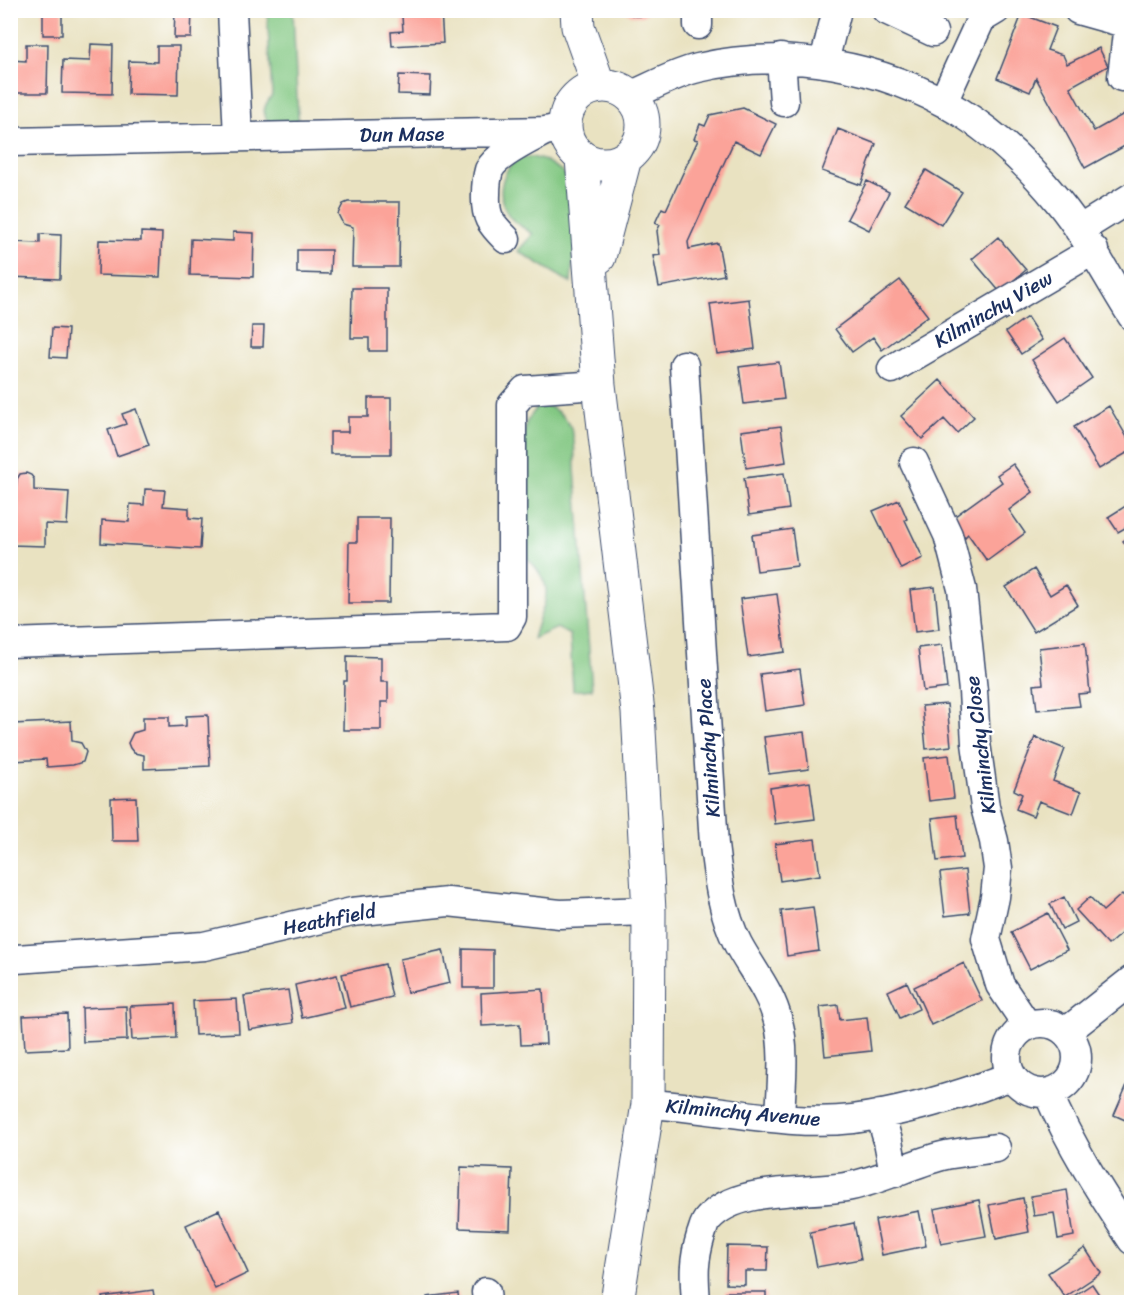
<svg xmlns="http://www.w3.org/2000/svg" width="1142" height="1313" font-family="Sriracha,sans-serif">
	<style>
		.green { fill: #83c883; stroke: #4f7c70; stroke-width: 1.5 }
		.building { fill: #fba399 }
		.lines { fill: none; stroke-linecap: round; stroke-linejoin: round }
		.minor-casing { stroke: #3a4a6d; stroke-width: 31 }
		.major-casing { stroke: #3a4a6d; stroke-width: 35 }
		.minor { stroke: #fff; stroke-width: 28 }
		.major { stroke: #fff; stroke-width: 33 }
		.labels { text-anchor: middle; stroke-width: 4.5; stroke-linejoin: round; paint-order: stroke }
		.street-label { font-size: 20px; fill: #1b2f5e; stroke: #fff }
	</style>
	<rect width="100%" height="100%" fill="#fff"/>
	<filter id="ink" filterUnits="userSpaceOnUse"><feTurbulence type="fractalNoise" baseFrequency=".0167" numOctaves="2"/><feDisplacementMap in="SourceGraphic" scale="12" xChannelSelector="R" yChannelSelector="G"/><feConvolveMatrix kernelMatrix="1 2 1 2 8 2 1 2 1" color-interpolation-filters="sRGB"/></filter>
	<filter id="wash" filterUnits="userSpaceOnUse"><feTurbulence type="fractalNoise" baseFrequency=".008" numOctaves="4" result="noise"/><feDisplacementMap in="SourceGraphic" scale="24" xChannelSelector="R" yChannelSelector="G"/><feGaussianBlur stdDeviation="1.35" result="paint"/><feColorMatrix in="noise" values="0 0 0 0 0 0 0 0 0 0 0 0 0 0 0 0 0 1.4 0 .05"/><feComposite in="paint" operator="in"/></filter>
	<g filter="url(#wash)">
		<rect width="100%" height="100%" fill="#e9e2c1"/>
		<path class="green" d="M267,11H293L298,119L294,125L273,127C261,115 262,108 272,95Z
			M532,157L546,161L562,171L573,185L577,240L573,258L571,283L518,251L533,234C526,229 514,223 509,216C496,196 500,175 516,159Z
			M546,405C578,420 574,439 575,469L592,689L573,691L570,635L557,628L533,639C542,602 560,591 527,558L524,442L526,423L537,407Z"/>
		<g id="blocks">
			<path class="building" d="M43,10H62V35H43Z
				M175,10H192L191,38H174Z
				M396,10H441L443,43L392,46L391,32L403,31L402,16H396Z
				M620,10H651L642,16H635Z
				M1022,14L1056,27L1047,50L1063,55L1067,64L1099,48L1108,66L1070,87L1094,131L1126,113L1132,100V142L1085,168L1036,78L1030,92L997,78Z
				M26,44H48L47,93H10V60L26,61Z
				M91,44L113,45L112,94L62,93L63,60L90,61Z
				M157,46H179L178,95L128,94L129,61L157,62Z
				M399,75L431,76L430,95L398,94Z
				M743,108L776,124L761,154L734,141L688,242L689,249L718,243L724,275L659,287L653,256L660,255L657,231L660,225L655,223L662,208L666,210L698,140L694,139L700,124L705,126L710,115Z
				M838,129L876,144L861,185L822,171Z
				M926,170L962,192L941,225L905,203Z
				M867,181L889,192L869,230L847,219Z
				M348,202H400L399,267H352L353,227L343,224L338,214L343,204Z
				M141,232L162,233L160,277L98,275L99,240L141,241Z
				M233,232L254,233L253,277L190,275L191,239L233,241Z
				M40,234L61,235L60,279L10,277V242L40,243Z
				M998,237L1026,270L1000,292L972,259Z
				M297,250H331L330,274L297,273Z
				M900,280L928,316L882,350L873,337L852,352L835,329Z
				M352,288H387V351H369V338H351Z
				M749,299L755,349L717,354L710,304Z
				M1027,317L1042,340L1021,354L1006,332Z
				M252,326H264L263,347H251Z
				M52,328L68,329L66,358L50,357Z
				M1065,338L1092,378L1059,401L1032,360Z
				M779,362L784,399L744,404L739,367Z
				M940,380L974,417L957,433L944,419L922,439L901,416Z
				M368,398H391V454H330V432H348V417H368Z
				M1109,406L1132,446V450L1099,469L1074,427Z
				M136,409L149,445L117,456L108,430L126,424L122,414Z
				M781,426L786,462L746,468L741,431Z
				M1013,464L1033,492L1009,510L1025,533L987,561L968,534L965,537L951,519L1002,482L997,475Z
				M26,473L31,475L34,479V490L69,492L67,525L45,524V546L10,545V490H16L17,479L20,474Z
				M784,473L789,509L749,515L744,478Z
				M145,489L165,490L163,506L189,508V518L202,519L200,549L101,543L102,520L129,522L130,504L144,505Z
				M899,500L907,519L905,520L923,558L901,569L873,511Z
				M1132,502V528L1130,525L1118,532L1108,517Z
				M357,518H390L389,603H348L349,542H357Z
				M792,529L797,566L757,571L752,535Z
				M1132,535V553L1123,541Z
				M1034,569L1050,595L1066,585L1078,605L1034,632L1006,587Z
				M935,587L939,629L915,632L910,590Z
				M777,594L785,652L748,657L740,599Z
				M1085,643L1090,693L1078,694L1080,706L1037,710L1034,685L1043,684L1039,648Z
				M942,645L947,688L923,691L918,648Z
				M347,656L381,657V682H388V702H381V730H343L344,681H347Z
				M800,669L805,705L765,711L760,674Z
				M947,704L951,746L926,749L922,706Z
				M208,715L210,766L144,769V755L134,753L130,748L128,743L133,733L143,730V717H169V727L186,726V716Z
				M71,721L72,741L81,743L86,752L83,762L73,765L47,767L46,759L14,761L13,724Z
				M804,732L809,769L769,774L764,737Z
				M1035,737L1065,749L1053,781L1081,792L1073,814L1039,801L1033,816L1016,809L1022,794L1014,790Z
				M949,755L954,798L929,801L924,758Z
				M810,782L815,819L775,824L770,788Z
				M136,797L138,841H112L111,798Z
				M957,815L962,858L937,861L932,818Z
				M815,839L820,875L780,881L775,844Z
				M965,870L970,913L945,916L940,873Z
				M1122,894L1132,904V924L1108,945L1076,910L1090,897L1103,911Z
				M1064,897L1076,922L1062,929L1050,904Z
				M813,907L819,951L787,956L781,911Z
				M1048,913L1067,950L1030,969L1011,932Z
				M463,949L493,950V988H463Z
				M443,950L450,983L407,993L400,959Z
				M964,963L982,1001L931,1025L914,987Z
				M385,964L392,997L350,1007L342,974Z
				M337,975L345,1008L302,1018L295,985Z
				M907,982L919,1009L900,1018L888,991Z
				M543,989L546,1044L521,1045L520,1024L482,1026L481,993Z
				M288,990L293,1023L249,1030L244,996Z
				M237,999L239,1033L195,1035L193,1001Z
				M175,1004L176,1038L132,1040L130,1006Z
				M838,1005L840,1020L867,1017L871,1051L825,1056L820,1007Z
				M126,1006L127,1040L83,1042L82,1008Z
				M67,1014L68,1048L25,1050L23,1016Z
				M1130,1078L1132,1079V1123L1114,1115Z
				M461,1167L512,1169L510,1230L459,1228Z
				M1067,1190L1074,1236L1058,1239L1054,1213L1034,1216L1031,1196Z
				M1023,1198L1029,1232L996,1239L989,1205Z
				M979,1200L986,1236L941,1244L934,1209Z
				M219,1210L248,1273L215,1289L186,1225Z
				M919,1211L926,1246L882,1255L875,1220Z
				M854,1223L861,1259L817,1267L810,1232Z
				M727,1246L768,1247L767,1271H745V1285L726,1284Z
				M1085,1248L1101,1273L1065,1297L1048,1273Z
				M1092,1284L1104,1302H1074L1071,1298Z
				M153,1290L155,1302H103L102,1297Z
				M725,1292H766V1302H725Z
				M458,1293L459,1302H427V1297Z"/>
		</g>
	</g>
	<g filter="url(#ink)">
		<use href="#blocks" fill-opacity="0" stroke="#3a4a6d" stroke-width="1.5"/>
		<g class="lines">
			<g class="minor-casing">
				<path id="minor" d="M232,10L238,137
					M698,10V25
					M886,10L933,32
					M1078,10L1128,24L1122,77
					M781,58L784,102
					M824,62L837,10
					M630,96C651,87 676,73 698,68C786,47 883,65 960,112C997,135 1031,168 1058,201C1087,236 1107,277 1132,316
					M943,102L981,19L996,10
					M10,142L545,131L566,127
					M1079,230L1132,197
					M506,239C490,223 485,217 486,194C486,187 487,177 489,170C496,155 528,140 543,132
					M684,365L714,845C718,879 722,913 738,944C752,970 771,992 778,1021C786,1051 781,1087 780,1118
					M892,369L1094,250
					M914,462L948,535L962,589L973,691L976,743L985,807L994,841L998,868L995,897L986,939L1000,985L1027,1025
					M10,643L507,626L512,617V405L525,390L599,385
					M10,957L16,959L204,946L352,912L448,902L560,914L649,911
					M1007 1058a35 35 0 1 1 70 0a35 35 0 1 1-70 0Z
					M1066,1032L1132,980
					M1048,1093C1070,1145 1101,1193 1132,1240
					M648,1104C716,1107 785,1127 853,1119C896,1113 940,1101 981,1087C992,1083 1001,1079 1012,1077
					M880,1114L888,1141L894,1173
					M486,1292L487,1302
					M696,1302C694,1275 693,1262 701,1235C703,1230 704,1223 708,1219C739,1184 809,1195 851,1186C883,1179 911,1164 942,1156C959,1152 978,1151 996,1148"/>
			</g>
			<g class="major-casing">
				<path id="major" d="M577,10L578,27L599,86
					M565 125a39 39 0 1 1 78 0a39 39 0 1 1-78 0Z
					M582,158L599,385L638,712L649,911L648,1104L617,1302
					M599,257L625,158"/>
			</g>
			<use href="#minor" class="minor"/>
			<use href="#major" class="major"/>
		</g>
	</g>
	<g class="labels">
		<g class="street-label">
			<text transform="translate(402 134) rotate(-1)" y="7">Dun Mase</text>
			<text transform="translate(993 309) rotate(-30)" y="7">Kilminchy View</text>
			<text transform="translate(980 745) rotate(-97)" y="7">Kilminchy Close</text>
			<text transform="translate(708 748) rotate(-94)" y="7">Kilminchy Place</text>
			<text transform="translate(329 919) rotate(-11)" y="7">Heathfield</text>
			<text transform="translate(743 1112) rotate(5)" y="7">Kilminchy Avenue</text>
		</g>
	</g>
	<rect width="1142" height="1313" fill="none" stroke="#fff" stroke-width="36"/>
</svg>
